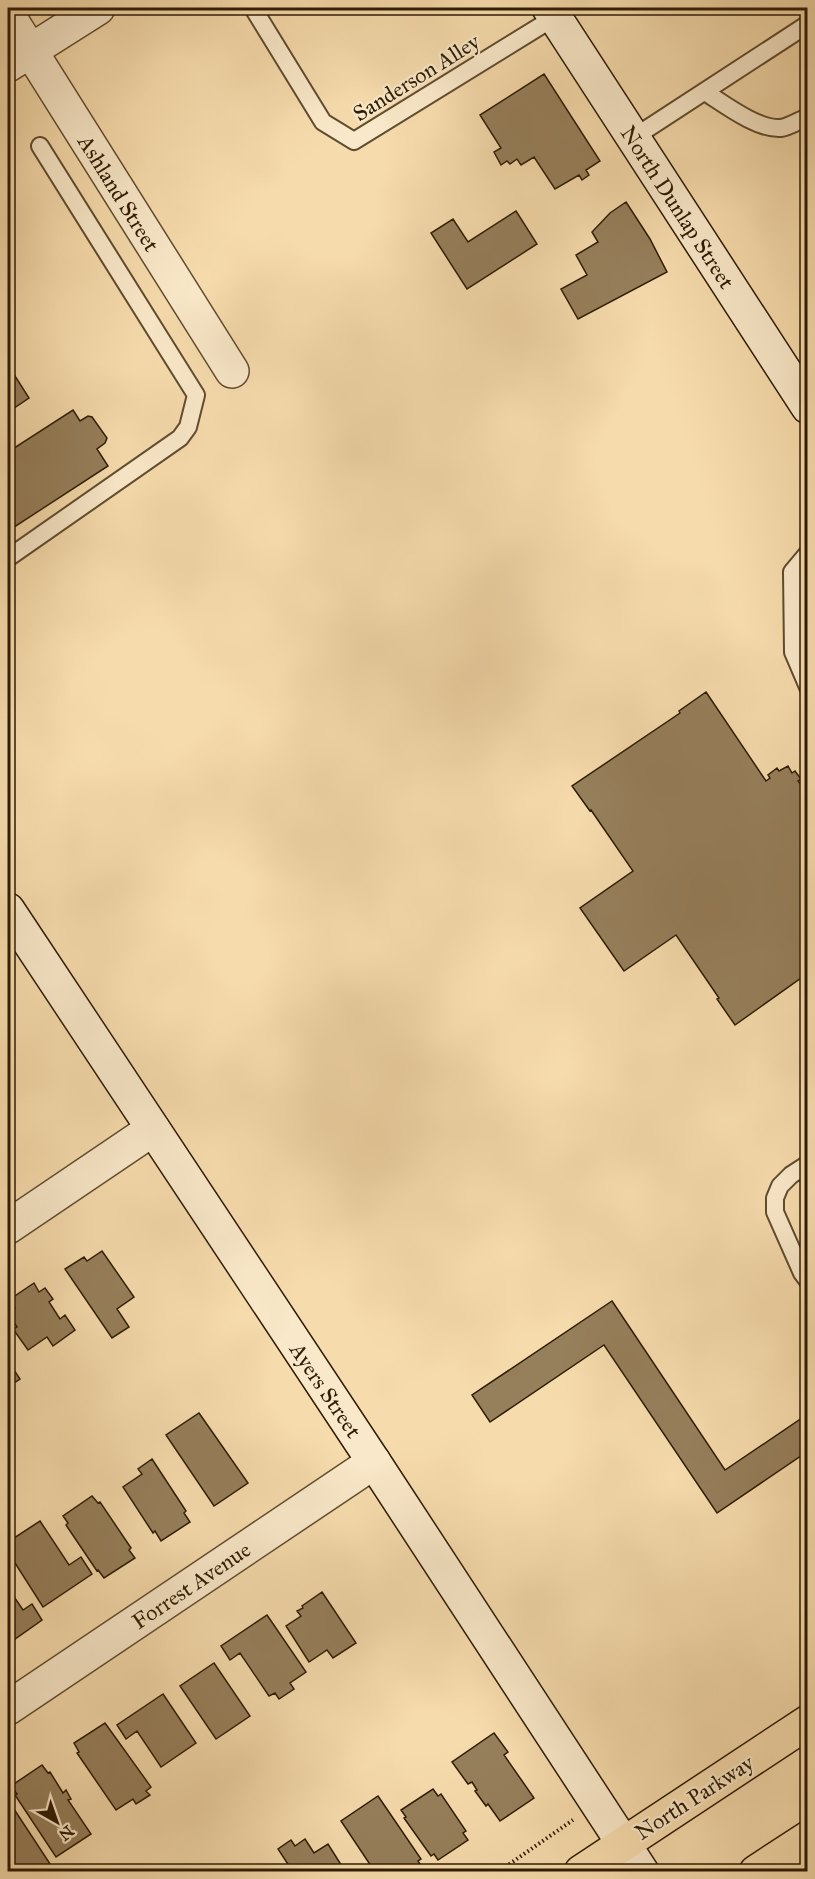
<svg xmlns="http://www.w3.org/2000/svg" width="815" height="1879" font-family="'IM FELL Great Primer',serif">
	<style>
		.building { fill: #967f5b; stroke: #2e1c04; stroke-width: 1.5 }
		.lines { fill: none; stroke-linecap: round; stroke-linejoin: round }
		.lane-casing { stroke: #604c2e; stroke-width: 20 }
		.street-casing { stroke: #604c2e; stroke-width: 36 }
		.secondary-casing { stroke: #2e1c04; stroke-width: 36 }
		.primary-casing { stroke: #2e1c04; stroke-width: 36 }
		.path { stroke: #2e1c04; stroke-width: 4; stroke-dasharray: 1.5 3; stroke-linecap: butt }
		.lane { stroke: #f9e8c9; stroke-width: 16 }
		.street { stroke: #f9e8c9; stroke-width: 33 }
		.secondary { stroke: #f9e8c9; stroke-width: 33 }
		.primary { stroke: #f6dbac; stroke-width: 33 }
		.labels { text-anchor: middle; stroke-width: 4.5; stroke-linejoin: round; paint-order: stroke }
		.street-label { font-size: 22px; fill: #2e1c04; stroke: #f9e8c9 }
	</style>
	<rect width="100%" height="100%" fill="#f6dbac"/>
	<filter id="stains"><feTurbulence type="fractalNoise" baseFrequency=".00333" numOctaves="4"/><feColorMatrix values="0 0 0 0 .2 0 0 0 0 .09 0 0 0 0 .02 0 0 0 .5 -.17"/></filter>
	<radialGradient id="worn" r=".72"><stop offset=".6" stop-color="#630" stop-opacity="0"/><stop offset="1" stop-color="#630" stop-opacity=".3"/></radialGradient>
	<path class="building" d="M544,74L600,161L586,170L589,175L582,180L579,175L555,189L534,157L521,165L517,159L510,164L507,161L501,165L494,152L501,148L480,115Z
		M626,202L650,239L667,272L578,319L561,289L587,275L576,255L598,242L592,232L610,213Z
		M516,211L537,244L467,289L431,233L453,219L468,242Z
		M8,365L29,398L8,412Z
		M73,410L80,421L88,416L92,417L107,438L105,443L97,449L108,466L8,531V452Z
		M706,692L766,781L770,778L768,775L777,768L779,771L788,766L792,773L795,771L801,779L798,781L808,794V973L735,1025L717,999L719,998L676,935L624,971L580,908L633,871L591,810L590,811L572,786L680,713L679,711Z
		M102,1251L134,1297L117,1309L129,1327L112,1338L65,1269L84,1257L87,1261Z
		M34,1283L39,1292L45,1288L53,1299L49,1302L60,1319L65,1315L75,1330L53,1346L47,1337L28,1350L13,1329L17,1327L8,1313L15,1308L9,1300Z
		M612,1301L725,1470L808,1414V1451L717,1513L604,1345L490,1422L472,1395Z
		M8,1361L20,1379L8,1387Z
		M199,1413L248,1483L214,1506L166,1435Z
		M152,1459L186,1511L184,1513L190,1522L161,1541L155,1531L153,1533L123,1487L142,1474L138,1469Z
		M92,1496L98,1503L100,1502L131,1548L129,1550L135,1558L104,1578L98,1570L97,1571L66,1525L68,1523L63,1516Z
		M40,1521L69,1565L81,1557L92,1574L43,1607L8,1552V1542Z
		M8,1588L23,1610L32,1604L42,1620L8,1644Z
		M322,1592L356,1643L333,1658L327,1650L309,1662L286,1626L301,1616L297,1611L303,1608L302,1606Z
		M267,1615L306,1672L290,1683L294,1689L279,1699L275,1693L269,1696L240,1653L230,1660L221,1646Z
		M214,1663L250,1716L216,1739L180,1686Z
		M163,1694L196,1743L161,1767L137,1731L126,1739L117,1725Z
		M105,1723L151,1787L146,1791L150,1795L136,1804L133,1799L116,1810L77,1753L79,1752L74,1743Z
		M494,1733L508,1752L504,1755L534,1798L500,1821L488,1804L486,1806L475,1791L477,1790L472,1782L468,1784L452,1762Z
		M42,1765L48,1773L50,1772L63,1793L66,1790L71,1799L68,1800L91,1834L56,1857L15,1795L17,1794L11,1786Z
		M433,1789L438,1796L441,1794L466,1831L463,1833L468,1840L438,1860L434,1854L431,1856L404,1818L406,1817L401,1810Z
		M378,1796L421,1859L418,1861L425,1872H375L341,1821Z
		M8,1800L54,1870L52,1872H27L26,1870L24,1872H8Z
		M305,1839L314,1853L328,1844L345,1871L293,1872L278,1849L291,1840L295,1846Z"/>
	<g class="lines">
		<g class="lane-casing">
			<path id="lane" d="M253,8L323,122L354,141L555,17
				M705,92C724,104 758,130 781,128C789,127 800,120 808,117
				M633,138L808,24
				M808,553L792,572L793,652L808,687
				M8,558L180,438L188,427L196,395L40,146
				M808,1164L791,1175L780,1186L775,1198V1212L802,1273L808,1281"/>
		</g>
		<g class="street-casing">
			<path id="street" d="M8,15L232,371
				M8,65L98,8
				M8,1227L153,1129
				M8,1708L374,1462"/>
		</g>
		<g class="secondary-casing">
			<path id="secondary" d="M549,8L808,407
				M8,910L374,1462L642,1872"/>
		</g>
		<g class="primary-casing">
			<path id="primary" d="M581,1872L808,1722
				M756,1872L808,1838"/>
		</g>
		<path class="path" d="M498,1872L573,1820"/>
		<use href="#lane" class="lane"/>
		<use href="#street" class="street"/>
		<use href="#secondary" class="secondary"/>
		<use href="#primary" class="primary"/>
	</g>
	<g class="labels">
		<g class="street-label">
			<text transform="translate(416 77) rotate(-32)" y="8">Sanderson Alley</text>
			<text transform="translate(119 193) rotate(58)" y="8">Ashland Street</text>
			<text transform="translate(678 207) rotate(57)" y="8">North Dunlap Street</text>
			<text transform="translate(326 1390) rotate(56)" y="8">Ayers Street</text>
			<text transform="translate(191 1585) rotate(-34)" y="8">Forrest Avenue</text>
			<text transform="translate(694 1797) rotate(-33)" y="8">North Parkway</text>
		</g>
	</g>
	<rect width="815" height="1879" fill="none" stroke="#f6dbac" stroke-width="30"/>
	<rect x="9" y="9" width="797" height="1861" fill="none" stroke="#2e1c04" stroke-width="3"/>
	<rect x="15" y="15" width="785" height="1849" fill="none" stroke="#2e1c04" stroke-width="1.5"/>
	<g transform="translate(57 1822) rotate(140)" stroke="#f9e8c9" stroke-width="4.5" paint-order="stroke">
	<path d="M0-4.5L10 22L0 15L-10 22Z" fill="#2e1c04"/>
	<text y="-9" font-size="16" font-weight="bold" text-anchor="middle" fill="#2e1c04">N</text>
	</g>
	<rect width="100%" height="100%" filter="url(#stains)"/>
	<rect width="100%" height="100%" fill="url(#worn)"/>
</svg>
